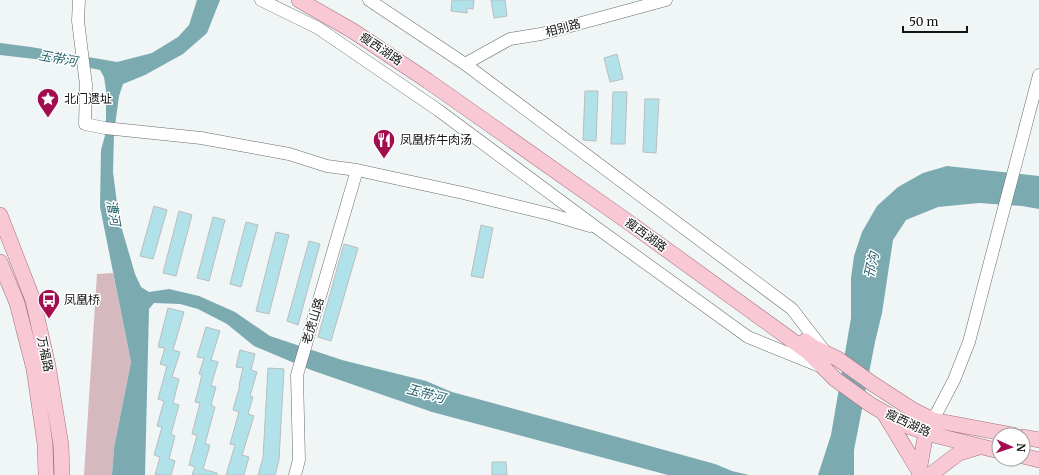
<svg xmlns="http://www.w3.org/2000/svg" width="1039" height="475" font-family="Merriweather,'Noto Sans SC',serif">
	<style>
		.green { fill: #d6b9bf }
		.water { fill: #7baab1 }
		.building { fill: #b2e2e9; stroke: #b9bdbe }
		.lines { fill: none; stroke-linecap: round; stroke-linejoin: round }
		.minor-casing { stroke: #686c6d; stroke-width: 13 }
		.major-casing { stroke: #a4717e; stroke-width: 16 }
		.minor { stroke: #fff; stroke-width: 12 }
		.major { stroke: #f8c8d4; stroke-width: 15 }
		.labels { text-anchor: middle; stroke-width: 3; stroke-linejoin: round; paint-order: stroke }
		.street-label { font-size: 12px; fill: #121313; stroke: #fff }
		.poi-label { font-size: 12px; fill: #121313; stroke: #fff; text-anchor: start }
		.water-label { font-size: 13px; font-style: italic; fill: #22616a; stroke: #fff }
	</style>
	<rect width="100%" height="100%" fill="#f0f5f6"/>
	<path class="green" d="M113,273L131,362L114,448L112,475H84L97,274Z"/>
	<path class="water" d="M197,0H220L207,33L183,54L145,75L123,84L119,96L114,133L113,172L119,219L135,274L141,287L149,292L169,289L199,296L235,312L270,336L342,360L426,381L452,392L621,438L715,464L732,471L749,475H668L432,412L311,370L254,346L227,324L198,309L180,304L154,303L149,309L145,475H112L114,448L131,362L100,207L101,150L106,132V90L104,77L100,70L61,62L0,55V43L31,47L117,62L152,53L178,37L189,25Z
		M947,166L1039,176V209L1022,206L979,203L938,207L906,220L893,240L882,313L875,342L854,450V475H818L831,435L851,318V278L854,256L862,232L877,206L898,187L923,173Z"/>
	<path class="building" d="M452,0H474L473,9L467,8V13L451,11Z
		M491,0H505L507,16L494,18Z
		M617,54L623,79L610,82L604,58Z
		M585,91H598L596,141L583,140Z
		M613,92H627L625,144H611Z
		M645,99H659L656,153L643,152Z
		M154,206L167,210L153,259L140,256Z
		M179,211L192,215L176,276L163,273Z
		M213,217L225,220L209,281L197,278Z
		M246,222L258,225L241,287L230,284Z
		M481,225L493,228L483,278L471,276Z
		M276,232L289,235L269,314L256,311Z
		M309,241L320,244L298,325L287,321Z
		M344,244L358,248L331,341L318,337Z
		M168,308L184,312L173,350L180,352L172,377L179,379L173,403L179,405L171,434L175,436L169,459L175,461L171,475H155L160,457L154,455L162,427L157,426L164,401L158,399L167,366L160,364L165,348L158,347Z
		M206,327L220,331L211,360L218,362L211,386L216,387L211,405L215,407L205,444L210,445L203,469L217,473V475H192L195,467L189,465L197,435L192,434L200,403L195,402L202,375L199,374L204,358L197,357Z
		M240,350L255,354L251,370L257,372L250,396L253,397L248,414L254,416L242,455L249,457L244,475H226L235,445L230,444L239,412L233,410L240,385H239L243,368L236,367Z
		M268,368L284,369L279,460L275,475H258L263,458Z
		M492,462H506L507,475H492Z"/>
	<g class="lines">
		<g class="minor-casing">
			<path id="minor" d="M79,0L78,21L86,85L85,124L105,128L201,138L289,154L327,166L357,170L463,193L549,214L590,226
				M261,0L318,28L438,110L597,228L748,337L822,367
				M369,0L465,64L792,309L826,353
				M465,64L510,39L541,34L666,0
				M933,420L954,380L969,342L1039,75
				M295,475L299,460L297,375L357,170"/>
		</g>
		<g class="major-casing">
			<path id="major" d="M299,0L353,31L428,81L631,224L808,352L835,379L871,405L910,427L934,435L999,451
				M0,215L33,300L48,366L61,445L62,475
				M0,262L17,303L34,369L45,444L46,475
				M805,341L813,347L838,359L873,384L913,410L933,420L1013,435
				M884,413L919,471
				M1023,437L1039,440
				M1023,456L1039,460
				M919,475V471L926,432L930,425
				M930,475L959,453L979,447"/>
		</g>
		<use href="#minor" class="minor"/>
		<use href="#major" class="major"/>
	</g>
	<defs>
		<g id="sight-pin" transform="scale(1.15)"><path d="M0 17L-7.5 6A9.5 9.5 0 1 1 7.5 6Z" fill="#a20d4f" stroke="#fff"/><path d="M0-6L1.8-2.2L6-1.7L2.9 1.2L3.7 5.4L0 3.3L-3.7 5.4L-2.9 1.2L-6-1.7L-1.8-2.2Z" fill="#fff"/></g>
		<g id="restaurant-pin" transform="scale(1.15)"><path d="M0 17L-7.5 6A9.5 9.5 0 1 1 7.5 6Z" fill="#a20d4f" stroke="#fff"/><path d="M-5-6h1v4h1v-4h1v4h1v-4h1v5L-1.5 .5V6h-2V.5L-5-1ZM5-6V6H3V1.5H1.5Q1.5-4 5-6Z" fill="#fff"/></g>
		<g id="bus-pin" transform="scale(1.15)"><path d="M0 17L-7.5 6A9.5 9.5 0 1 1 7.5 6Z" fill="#a20d4f" stroke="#fff"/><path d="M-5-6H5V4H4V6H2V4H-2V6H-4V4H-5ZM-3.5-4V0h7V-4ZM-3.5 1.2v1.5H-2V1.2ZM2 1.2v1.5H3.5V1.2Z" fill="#fff"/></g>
	</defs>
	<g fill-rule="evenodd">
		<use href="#sight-pin" x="48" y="99"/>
		<use href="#restaurant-pin" x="384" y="140"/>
		<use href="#bus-pin" x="49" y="300"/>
	</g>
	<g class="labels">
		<g class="street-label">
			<text transform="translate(563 28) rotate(-15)" y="4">相别路</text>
			<text transform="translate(381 49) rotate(34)" y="4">瘦西湖路</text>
			<text transform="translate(646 235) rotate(36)" y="4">瘦西湖路</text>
			<text transform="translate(313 321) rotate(-73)" y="4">老虎山路</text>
			<text transform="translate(45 354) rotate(78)" y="4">万福路</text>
			<text transform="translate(908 423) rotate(25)" y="4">瘦西湖路</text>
		</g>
		<g class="poi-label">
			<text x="64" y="103">北门遗址</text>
			<text x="400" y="144">凤凰桥牛肉汤</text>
			<text x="64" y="304">凤凰桥</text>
		</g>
		<g class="water-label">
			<text transform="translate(58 58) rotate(10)" y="5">玉带河</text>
			<text transform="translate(114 213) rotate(80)" y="5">漕河</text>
			<text transform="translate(871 265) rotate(-77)" y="5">邗沟</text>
			<text transform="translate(426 393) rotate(15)" y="5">玉带河</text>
		</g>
	</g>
	<g transform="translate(1011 447) rotate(93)"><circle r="19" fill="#ffffff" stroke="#a0a1a1"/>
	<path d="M0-3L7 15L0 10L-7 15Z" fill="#a20d4f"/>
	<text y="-6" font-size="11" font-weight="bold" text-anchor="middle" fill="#121313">N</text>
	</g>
	<path d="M903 26v6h64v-6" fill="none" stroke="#121313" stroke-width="2"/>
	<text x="909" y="26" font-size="12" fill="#121313" stroke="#ffffff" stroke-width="3" paint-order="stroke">50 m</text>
</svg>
